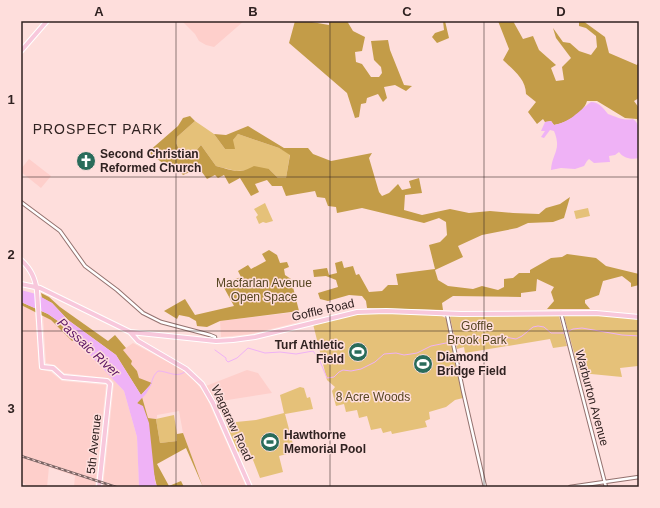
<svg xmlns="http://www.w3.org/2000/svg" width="660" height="508" font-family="Helvetica,sans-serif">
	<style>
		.built { fill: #fecfcb }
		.green { fill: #e5c179 }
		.forest { fill: #c39c48 }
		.water { fill: #efb2f6 }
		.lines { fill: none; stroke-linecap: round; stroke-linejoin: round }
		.stream { stroke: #efb2f6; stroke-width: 1 }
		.minor-casing { stroke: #94726f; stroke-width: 4.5 }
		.major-casing { stroke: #fff; stroke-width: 6 }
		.minor { stroke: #fff; stroke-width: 2.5 }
		.major { stroke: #f8c8dc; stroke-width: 4 }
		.rail-casing { stroke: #7b6665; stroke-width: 2.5 }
		.rail { stroke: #fededc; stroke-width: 1; stroke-dasharray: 3; stroke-linecap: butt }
		.grid { fill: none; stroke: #302221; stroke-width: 1; stroke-opacity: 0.55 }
		.labels { text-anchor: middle; stroke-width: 3; stroke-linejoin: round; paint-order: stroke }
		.poi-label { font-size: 12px; font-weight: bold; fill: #302221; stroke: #fededc; text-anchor: start }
		.park-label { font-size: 12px; fill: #564521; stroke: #fededc }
		.street-label { font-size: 12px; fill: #302221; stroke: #fededc }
		.water-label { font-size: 13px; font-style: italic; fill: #5b1364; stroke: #fededc }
		.quarter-label { font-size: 14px; letter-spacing: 1px; fill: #302221; stroke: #fededc }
		.neatline { fill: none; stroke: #302221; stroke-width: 1.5 }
		.grid-label { font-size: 13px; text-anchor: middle; font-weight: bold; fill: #302221 }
	</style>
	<rect width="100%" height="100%" fill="#fededc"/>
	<path class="built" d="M182,21H244L214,47L206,45L199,41L195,34Z
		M29,159L51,176L41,188L21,172V169Z
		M21,305L35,312L39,369L51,372L62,381L106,385L95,487H74L75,476L49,467L47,487H27V486L21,481Z
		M297,312L299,322L251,334L221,337L220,321Z
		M43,316L51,320L72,341H77L124,391L137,437L139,487H103L114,383L111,379L107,378L64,373L55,365L46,363Z
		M133,343L188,373L202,390L209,403L246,487H203L183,433L179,411L157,415V419L148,418L142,397L146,394L139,378L137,371L131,364L123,350Z
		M247,370L258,373L272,393L215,402L206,386Z"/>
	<path class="green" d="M195,121L214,134L225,149L238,134L279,148L290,154L286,178H278L269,169L236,171L216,166L201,145L195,152L180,151L176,143L177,137Z
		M265,203L273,221L266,223L263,222L259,224L256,217L258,215L254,209Z
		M588,208L590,216L576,219L574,211Z
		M387,312L442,316L447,319L463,398L455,400L446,407L429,412L430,419L425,421L427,427L392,434L391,431L383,433L381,428L371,430L367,416L359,418L357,410L346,412L344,404L336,406L332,391L335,387L327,380L313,324L357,313Z
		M535,314L559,316L567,346L553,348L550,339L465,353L464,347L457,349L450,317L451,316Z
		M594,314L639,318V369L638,366L620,368L622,377L581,373L579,371L564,316L567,315Z
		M300,387L304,388L307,398L310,397L313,409L285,414L295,452L279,456L283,472L260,478L248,447L238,452L227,426L236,422L256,420L284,413L280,395Z
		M174,415L177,434V441L160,443L156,419Z"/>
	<path class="forest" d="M295,21H306L329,25V21H347L353,31L365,37L362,51L355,52L356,62L362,64L371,77H379L382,73L381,67L374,60L371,41L388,40L390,50L404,85L412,86L406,91L395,85L384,87L387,98L383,102L378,94L367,98L366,103L361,104L359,117L355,118L347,93L289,43Z
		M443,21H445L449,38L437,43L432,37L435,33L444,30Z
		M498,21H513L523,39L533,36L539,50L556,65L551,68L556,81L564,80L562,67L571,58L556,38L553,28L563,42L570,43L579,51L591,55L597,47L596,36L586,28L579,26V21H583L605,37L609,53L637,65L639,61V98L634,101L639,108V123L637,119L625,118L597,101H587C583,114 566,123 554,125L551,121L545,122L543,119L537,124L528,112L536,102L526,94C526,79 513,70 503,60L509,49Z
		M190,116L195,121L177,137L176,143L180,151L195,152L201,145L216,166C233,170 238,175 254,166L269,169L278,178H286L290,155L279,148L238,134L233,140L235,149H225L214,134L226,135L248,126L284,148H308L313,154L331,161L372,153L369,158L379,192L382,196L389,193L398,184L402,190L411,188L409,181L419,178L422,193L405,195L404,210L422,215L450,209L469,213L490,211L513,213L539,214L546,208L560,204L570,197L564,218L553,222L528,223L517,228L482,235L458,246L463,257L435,270L438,280L448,286L473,289L482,286L498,290L504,287V279L513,278L519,273H530V270L551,258L562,257L567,254L596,258L606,266L639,274V285L631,287V283L622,276L603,281L599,295L585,300V303L590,309H547L554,301L551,292L554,287L537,279L536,291L521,293V297L453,296L442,303L443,310L367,308L366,301L362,296L349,295L328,301L320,299L318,293L338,287L336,280L326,276L314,277L313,270L327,268L329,275L337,273L335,263L342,261L344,268L353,266L356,275L359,274L369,292L382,291L388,285H398L396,274L435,269L429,245L440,242L447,235L446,222L439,218L424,223L362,208L337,213L336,207L328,206L325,198L317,197L315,191L286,196L282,186H272L267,180L255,184L259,192L251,196L240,178L229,184L224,175L218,178L215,175L207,179L199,168L183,175L177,168L170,164H164L148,152L178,126L183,118Z
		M269,250L277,255L280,263L287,262L289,267L284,269L285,275L291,279L299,311L220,321L207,327L197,326L196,321L189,317L179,315L177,319L164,311L185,299L195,315L234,306L222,284L241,277L238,271L248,265L251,269L266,261L262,254Z
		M41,293L49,297L60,307L108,341L115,335L126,348L123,350L132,361L131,364L137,371L139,378L152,383L141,395L116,355L68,320L52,303L42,298Z
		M21,302L48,314L58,321L77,341H72L51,320L21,305Z
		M142,397L148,418L156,419L160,443L177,441V434L183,433L203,487L186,448L157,464L169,486L181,481L184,487H157L137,403Z"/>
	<path class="water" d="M591,102C599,102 603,108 608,114C617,117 623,121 633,119C643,125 639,147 639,158C631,160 623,158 619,152L615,155L609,156L610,162H609L594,163L589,159L587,161L584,166L575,169L561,168L551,170C552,153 562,150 554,131L550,130L544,138L541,137L545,131H541L545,122L551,121L554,125C571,122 577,112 591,102Z
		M21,290L36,294L52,303L68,320L116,355L141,395L152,383L146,394L137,403L143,406L149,423L155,481L157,487H139L137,437L124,391L58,321L48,314L21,302Z"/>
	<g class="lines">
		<path class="stream" d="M567,332L573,329L582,328L622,335L639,336
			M215,350L226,358V360L228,362L237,358L248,348L265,353L280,352L296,354L313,351L319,359L327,378L334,377L339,372L343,370L351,371L361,369L375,362L384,354L396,353L404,355L411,354L417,353L431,346L461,340L469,337L496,339L505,337L516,339L522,336L533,327L538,326L544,327L551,333H564
			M147,391C153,384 151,377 158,371C168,371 177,379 186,371"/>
		<g class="minor-casing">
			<path id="minor" d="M21,202L60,231L85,266L117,290L143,313L161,322L210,335L215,337V341
				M561,313L606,487
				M447,314L463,391L485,487
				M570,487L639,477"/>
		</g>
		<g class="major-casing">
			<path id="major" d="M21,51L47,21
				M21,260C31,269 35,278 37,291L42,367L53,368L63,377L107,381L110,384L99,487
				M21,284L40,288L130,332L216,341L233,340L255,337L357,312L386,311L461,314L596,313L639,317
				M130,332L138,341L186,369L202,384L213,403L250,487"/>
		</g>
		<use href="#minor" class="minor"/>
		<use href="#major" class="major"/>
		<g class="rail-casing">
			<path id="rail" d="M21,456L116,487"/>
		</g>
		<use href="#rail" class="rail"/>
	</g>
	<path class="grid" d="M176,21V487M330,21V487M484,21V487M21,177H639M21,331H639"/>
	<defs>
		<g id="church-disc" transform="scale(1)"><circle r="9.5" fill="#2a6c5b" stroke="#fededc"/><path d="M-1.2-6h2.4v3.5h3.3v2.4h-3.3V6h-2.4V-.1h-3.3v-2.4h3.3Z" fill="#fff"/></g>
		<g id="stadium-disc" transform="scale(1)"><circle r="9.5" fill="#2a6c5b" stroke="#fededc"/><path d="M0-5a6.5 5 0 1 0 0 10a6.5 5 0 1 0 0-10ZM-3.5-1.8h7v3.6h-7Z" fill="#fff"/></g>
	</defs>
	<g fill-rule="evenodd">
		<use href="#church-disc" x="86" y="161"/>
		<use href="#stadium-disc" x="358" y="352"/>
		<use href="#stadium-disc" x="423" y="364"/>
		<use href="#stadium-disc" x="270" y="442"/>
	</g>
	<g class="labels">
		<g class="poi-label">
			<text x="100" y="158">Second Christian<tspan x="100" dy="14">Reformed Church</tspan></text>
			<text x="344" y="349" text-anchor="end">Turf Athletic<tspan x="344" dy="14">Field</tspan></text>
			<text x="437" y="361">Diamond<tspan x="437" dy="14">Bridge Field</tspan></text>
			<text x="284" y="439">Hawthorne<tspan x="284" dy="14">Memorial Pool</tspan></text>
		</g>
		<g class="park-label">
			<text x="264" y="287">Macfarlan Avenue<tspan x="264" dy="14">Open Space</tspan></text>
			<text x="477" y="330">Goffle<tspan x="477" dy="14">Brook Park</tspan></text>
			<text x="373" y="401">8 Acre Woods</text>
		</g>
		<g class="street-label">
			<text transform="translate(323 310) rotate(-13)" y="4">Goffle Road</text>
			<text transform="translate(592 398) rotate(75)" y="4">Warburton Avenue</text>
			<text transform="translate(232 423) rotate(65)" y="4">Wagaraw Road</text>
			<text transform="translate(94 444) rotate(-84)" y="4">5th Avenue</text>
		</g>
		<g class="water-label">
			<text transform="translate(89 347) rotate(43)" y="5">Passaic River</text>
		</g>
		<g class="quarter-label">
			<text x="98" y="134">PROSPECT PARK</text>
		</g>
	</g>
	<rect width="660" height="508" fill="none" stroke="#fededc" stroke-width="44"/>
	<rect x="22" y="22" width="616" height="464" class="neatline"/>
	<g class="grid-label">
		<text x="99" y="16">A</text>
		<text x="253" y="16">B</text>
		<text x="407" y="16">C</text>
		<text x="561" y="16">D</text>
		<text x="11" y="104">1</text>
		<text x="11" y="259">2</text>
		<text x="11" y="413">3</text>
	</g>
</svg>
